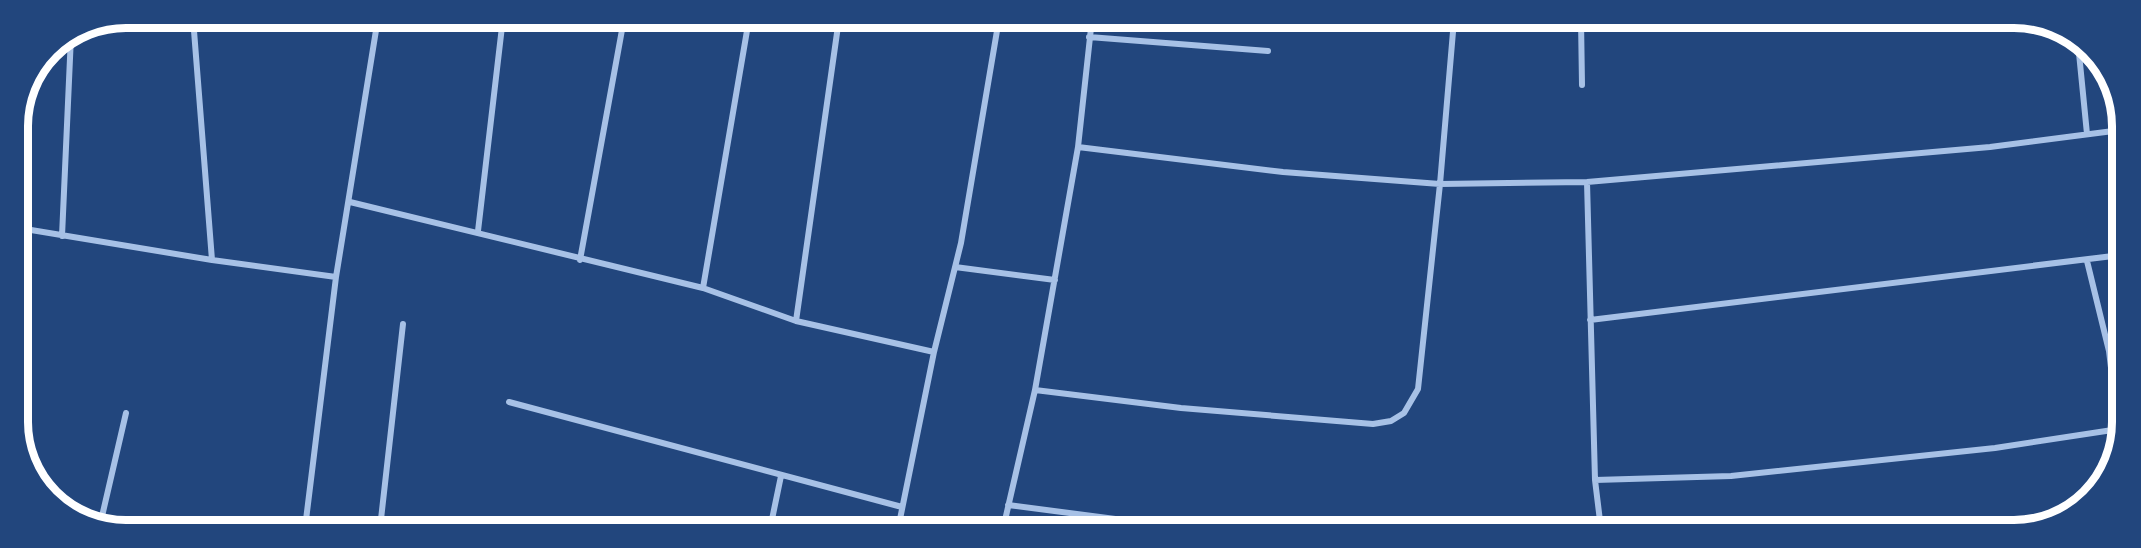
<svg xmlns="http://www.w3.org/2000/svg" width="2141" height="548" font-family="Arial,sans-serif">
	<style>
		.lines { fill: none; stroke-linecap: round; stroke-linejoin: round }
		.street { stroke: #a7c1e6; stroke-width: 6 }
		.rim { fill: none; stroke: #fff; stroke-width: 8 }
	</style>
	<rect width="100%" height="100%" fill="#22467d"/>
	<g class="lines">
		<path class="street" d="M193,18L212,260
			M1581,20L1582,85
			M1089,37L1268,51
			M2078,43L2087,134
			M1078,147L1283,172L1440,184L1587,182L1990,147L2121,130
			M1587,182L1595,480L1601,529
			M350,202L703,288L796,321L934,352
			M19,228L212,260L336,277
			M478,231L503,18
			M62,236L71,36
			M580,260L624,19
			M2087,261L2109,351L2120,444
			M955,267L1055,280
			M703,288L749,19
			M1590,320L2121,255
			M796,321L839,19
			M1035,390L1181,408L1373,424L1391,421L1404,413L1418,389L1440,184L1454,20
			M509,402L902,507
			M1595,480L1731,476L1995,448L2119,429
			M1008,505L1192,529
			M100,525L126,413
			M305,528L336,277L378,18
			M380,528L403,324
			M770,529L781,476
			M898,529L934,352L961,243L999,19
			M1003,529L1035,390L1078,147L1092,19"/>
	</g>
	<path d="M0 0H2141V548H0ZM126 28H2014A98 98 0 0 1 2112 126V422A98 98 0 0 1 2014 520H126A98 98 0 0 1 28 422V126A98 98 0 0 1 126 28Z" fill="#22467d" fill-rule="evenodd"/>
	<path class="rim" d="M126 28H2014A98 98 0 0 1 2112 126V422A98 98 0 0 1 2014 520H126A98 98 0 0 1 28 422V126A98 98 0 0 1 126 28Z"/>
</svg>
